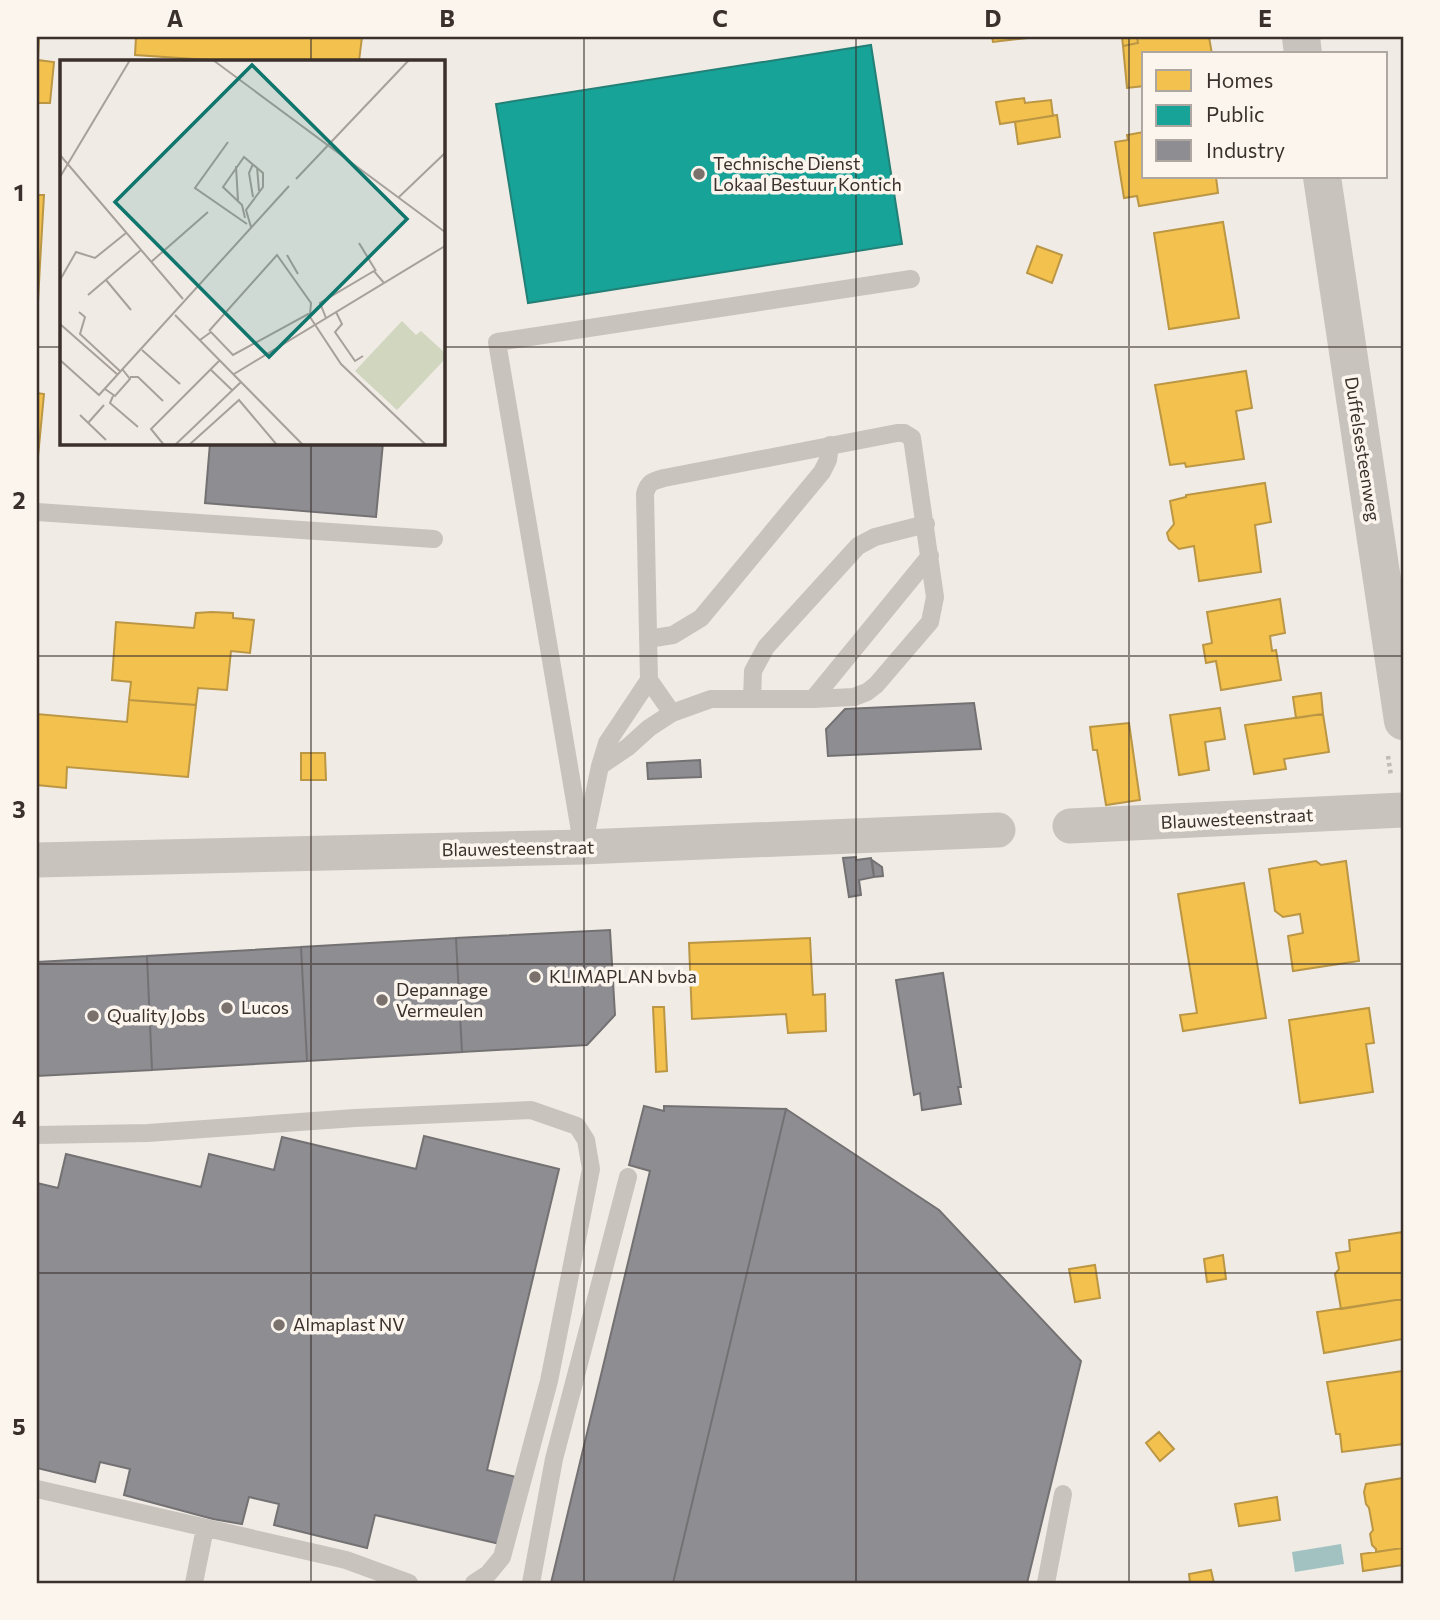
<svg xmlns="http://www.w3.org/2000/svg" width="1440" height="1620" font-family="Commissioner,sans-serif">
	<style>
		.water { fill: #a1c2c1 }
		.homes { fill: #f2c14e; stroke: #bb9644; stroke-width: 2 }
		.public { fill: #17a398; stroke: #228077; stroke-width: 2 }
		.industry { fill: #8d8d92; stroke: #747173; stroke-width: 2 }
		.lines { fill: none; stroke-linecap: round; stroke-linejoin: round }
		.path { stroke: #c2bbb6; stroke-width: 4.5; stroke-dasharray: 3.5 3.5; stroke-linecap: butt }
		.service { stroke: #c9c3be; stroke-width: 18 }
		.minor { stroke: #c9c3be; stroke-width: 35 }
		.tertiary { stroke: #c9c3be; stroke-width: 38 }
		.grid { fill: none; stroke: #3b302b; stroke-width: 2; stroke-opacity: 0.55 }
		.poi-dot { fill: #7a716c; stroke: #fbf5ee; stroke-width: 2.5 }
		.labels { text-anchor: middle; stroke-width: 7; stroke-linejoin: round; paint-order: stroke }
		.poi-label { font-size: 18px; fill: #3b302b; stroke: #fbf5ee; text-anchor: start }
		.street-label { font-size: 18px; fill: #3b302b; stroke: #fbf5ee }
		.inset-road { fill: none; stroke: #a8a09b; stroke-width: 2 }
		.view { fill: #0f766e; fill-opacity: 0.15; stroke: #0f766e; stroke-width: 3.5 }
		.inset-edge { fill: none; stroke: #3b302b; stroke-width: 3.5 }
		.neatline { fill: none; stroke: #3b302b; stroke-width: 2.5 }
		.grid-label { font-size: 23px; text-anchor: middle; font-weight: bold; fill: #3b302b }
	</style>
	<rect width="100%" height="100%" fill="#f0ebe5"/>
	<path class="water" d="M1341,1544L1344,1564L1295,1572L1292,1552Z"/>
	<path class="homes" d="M37,37H39L38,60L54,62L50,103H37Z
		M136,37H362L359,61H224L135,55Z
		M992,37H1027V38L993,42Z
		M1122,37H1137L1138,43L1123,46Z
		M1137,37H1209L1212,54H1144V86L1127,88L1123,46L1138,43Z
		M1024,98L1025,103L1051,100L1053,116L1000,124L996,102Z
		M1057,115L1060,137L1018,144L1015,122Z
		M1144,132V177H1216L1218,193L1139,206L1137,196L1124,198L1115,142L1128,140L1127,135Z
		M37,195H44L40,264L37,263Z
		M1223,222L1239,318L1169,329L1154,233Z
		M1037,246L1062,255L1052,283L1027,273Z
		M37,263L40,264L37,321Z
		M1246,371L1252,408L1236,411L1244,459L1186,467L1185,463L1170,465L1155,385Z
		M37,393L44,394L37,467Z
		M1265,483L1271,522L1255,525L1261,572L1199,581L1194,546L1179,549L1169,540L1167,533L1174,524L1170,501L1186,497V495Z
		M1280,599L1285,633L1270,636L1272,651L1276,650L1281,680L1221,690L1216,661L1206,663L1203,645L1212,643L1207,612Z
		M212,612L233,613V618L254,620L250,653L231,651L227,690L198,688L196,705L129,700L131,682L112,680L116,622L194,628L196,613Z
		M1321,693L1323,714L1296,718L1293,697Z
		M129,700L196,705L188,777L67,767L66,788L37,785V714L127,722Z
		M1220,708L1225,739L1205,742L1209,770L1179,775L1170,715Z
		M1323,714L1329,752L1284,759L1286,769L1254,774L1245,725Z
		M1129,723L1140,800L1106,805L1097,750H1093L1090,727Z
		M301,753H325L326,780H301Z
		M1316,861L1321,865L1346,861L1359,961L1293,971L1288,936L1303,933L1300,914L1283,917L1275,911L1269,869Z
		M1244,883L1266,1018L1183,1031L1180,1015L1197,1013L1178,894Z
		M810,938L813,995L825,994L826,1031L788,1033L786,1014L692,1019L689,943Z
		M653,1007H664L667,1071L656,1072Z
		M1369,1008L1374,1043L1366,1044L1373,1092L1300,1103L1289,1020Z
		M1403,1232V1299L1341,1309L1335,1274L1339,1269L1336,1253L1350,1251L1349,1240Z
		M1223,1255L1226,1279L1207,1282L1204,1259Z
		M1095,1265L1100,1298L1075,1302L1069,1269Z
		M1403,1299V1339L1324,1353L1317,1312Z
		M1403,1371V1444L1342,1452L1340,1434H1336L1327,1382Z
		M1159,1432L1174,1449L1160,1461L1146,1443Z
		M1403,1478V1548L1376,1552V1549L1372,1545L1370,1534L1373,1530L1369,1508L1366,1504L1364,1492L1366,1484Z
		M1277,1497L1280,1520L1239,1526L1235,1504Z
		M1403,1548V1565L1363,1571L1361,1554Z
		M1211,1570L1214,1583H1190L1189,1574Z"/>
	<path class="public" d="M871,45L902,244L528,303L496,104Z"/>
	<path class="industry" d="M210,443H383L376,517L205,503Z
		M974,703L981,749L828,756L826,729L845,709Z
		M700,760L701,777L648,779L647,763Z
		M856,857V860L871,858L874,877L859,880L861,895L849,897L843,858Z
		M872,860L882,867L883,876L874,877Z
		M610,930L615,1015L587,1045L462,1052L456,938Z
		M456,938L462,1052L307,1061L301,947Z
		M301,947L307,1061L152,1070L147,956Z
		M147,956L152,1070L37,1076V962Z
		M943,973L961,1087H958L961,1104L922,1110L920,1093L914,1095L896,980Z
		M644,1106L664,1111V1106L786,1109L673,1583H551L650,1171L629,1165Z
		M786,1109L939,1210L1081,1361L1027,1583H673Z
		M424,1136L559,1169L487,1470L516,1477L500,1544L375,1515L367,1548L274,1525L279,1504L249,1497L242,1524L213,1519L124,1495L130,1469L100,1462L95,1482L37,1468V1183L58,1188L66,1154L201,1187L209,1154L274,1170L282,1137L416,1169Z"/>
	<g class="lines">
		<path class="path" d="M1388,756L1391,776"/>
		<path class="service" d="M37,512L434,539
			M648,639L673,635L701,618L822,472L828,460L830,445
			M649,680L672,713
			M752,699L753,671L766,647L858,546L875,537L926,524
			M813,699L930,556
			M581,837L497,342L911,279
			M583,847L600,766L628,747L649,728L672,713L711,699H813L854,697L867,692L876,685L930,622L935,597L912,438L904,433H897L664,478C653,481 648,482 645,494L649,680L607,743L600,766
			M37,1135L148,1133L355,1118L531,1110L577,1126L586,1140L591,1169L549,1381L502,1557L488,1574L474,1583
			M37,1489L346,1560L409,1583
			M194,1583L205,1528
			M531,1583L554,1459L628,1177
			M1046,1583L1063,1494"/>
		<path class="minor" d="M1070,826L1403,810
			M37,860L583,847L998,830"/>
		<path class="tertiary" d="M1301,37L1303,54
			M1322,177L1403,721"/>
	</g>
	<path class="grid" d="M311,37V61M584,37V1583M856,37V1583M1129,37V1583M37,347H61M443,347H1403M311,443V1583M37,656H1403M37,964H1403M37,1273H1403"/>
	<g class="poi-dot">
		<circle cx="699" cy="174" r="7"/>
		<circle cx="535" cy="977" r="7"/>
		<circle cx="382" cy="1000" r="7"/>
		<circle cx="227" cy="1008" r="7"/>
		<circle cx="93" cy="1016" r="7"/>
		<circle cx="279" cy="1325" r="7"/>
	</g>
	<g class="labels">
		<g class="poi-label">
			<text x="713" y="170">Technische Dienst<tspan x="713" dy="21">Lokaal Bestuur Kontich</tspan></text>
			<text x="549" y="983">KLIMAPLAN bvba</text>
			<text x="396" y="996">Depannage<tspan x="396" dy="21">Vermeulen</tspan></text>
			<text x="241" y="1014">Lucos</text>
			<text x="107" y="1022">Quality Jobs</text>
			<text x="293" y="1331">Almaplast NV</text>
		</g>
		<g class="street-label">
			<text transform="translate(1362 449) rotate(81)" y="6">Duffelsesteenweg</text>
			<text transform="translate(1237 819) rotate(-3)" y="6">Blauwesteenstraat</text>
			<text transform="translate(518 849) rotate(-1)" y="6">Blauwesteenstraat</text>
		</g>
	</g>
	<g transform="translate(60 60)">
		<rect width="385" height="385" fill="#f0ebe5"/>
		<path d="M342,261L356,275L361,271L385,293V299L337,350L295,311Z" fill="#d1d6bf"/>
		<path class="inset-road" d="M153,0L385,172M168,82L135,128L187,164M0,95L123,239M193,104L189,113L193,137M176,106L178,141M197,107L199,131M0,117L70,0M236,119L349,0M339,137L385,93M185,158L182,145L163,127L184,97L203,113V127L186,150L191,167M299,183L316,211M227,195L238,214M91,202L148,152M0,220L16,192L35,198L66,173M46,220L71,250M28,235L81,190M19,252L25,257L20,274L61,312M276,252L282,264L275,272L295,301L303,296M115,255L243,385M266,258L260,243L314,211L324,223M0,264L58,315M149,271L217,195L251,243L250,255M140,280L151,272L173,295L248,254L281,304L366,385M82,290L120,324M0,300L39,335L229,126M150,309L173,331M174,314L385,186M70,317H78L103,341M45,329L55,336L70,319L63,310M53,336L50,343L78,367M20,355L46,380M28,363L44,345M104,385L91,369L160,300M115,385L181,322M129,385L179,340L217,385"/>
		<path class="view" d="M192,5L347,159L209,297L55,142Z"/>
		<rect width="385" height="385" class="inset-edge"/>
	</g>
	<rect width="1440" height="1620" fill="none" stroke="#fbf5ee" stroke-width="77"/>
	<rect x="1142" y="52" width="245" height="126" fill="#fbf5ee" stroke="#aea6a0" stroke-width="2"/>
	<rect x="1156" y="70" width="35" height="21" fill="#f2c14e" stroke="#aea6a0" stroke-width="2"/>
	<text x="1206" y="88" font-size="21" fill="#3b302b">Homes</text>
	<rect x="1156" y="105" width="35" height="21" fill="#17a398" stroke="#aea6a0" stroke-width="2"/>
	<text x="1206" y="122" font-size="21" fill="#3b302b">Public</text>
	<rect x="1156" y="140" width="35" height="21" fill="#8d8d92" stroke="#aea6a0" stroke-width="2"/>
	<text x="1206" y="158" font-size="21" fill="#3b302b">Industry</text>
	<rect x="38" y="38" width="1364" height="1544" class="neatline"/>
	<g class="grid-label">
		<text x="175" y="27">A</text>
		<text x="447" y="27">B</text>
		<text x="720" y="27">C</text>
		<text x="993" y="27">D</text>
		<text x="1265" y="27">E</text>
		<text x="19" y="201">1</text>
		<text x="19" y="509">2</text>
		<text x="19" y="818">3</text>
		<text x="19" y="1127">4</text>
		<text x="19" y="1435">5</text>
	</g>
</svg>
